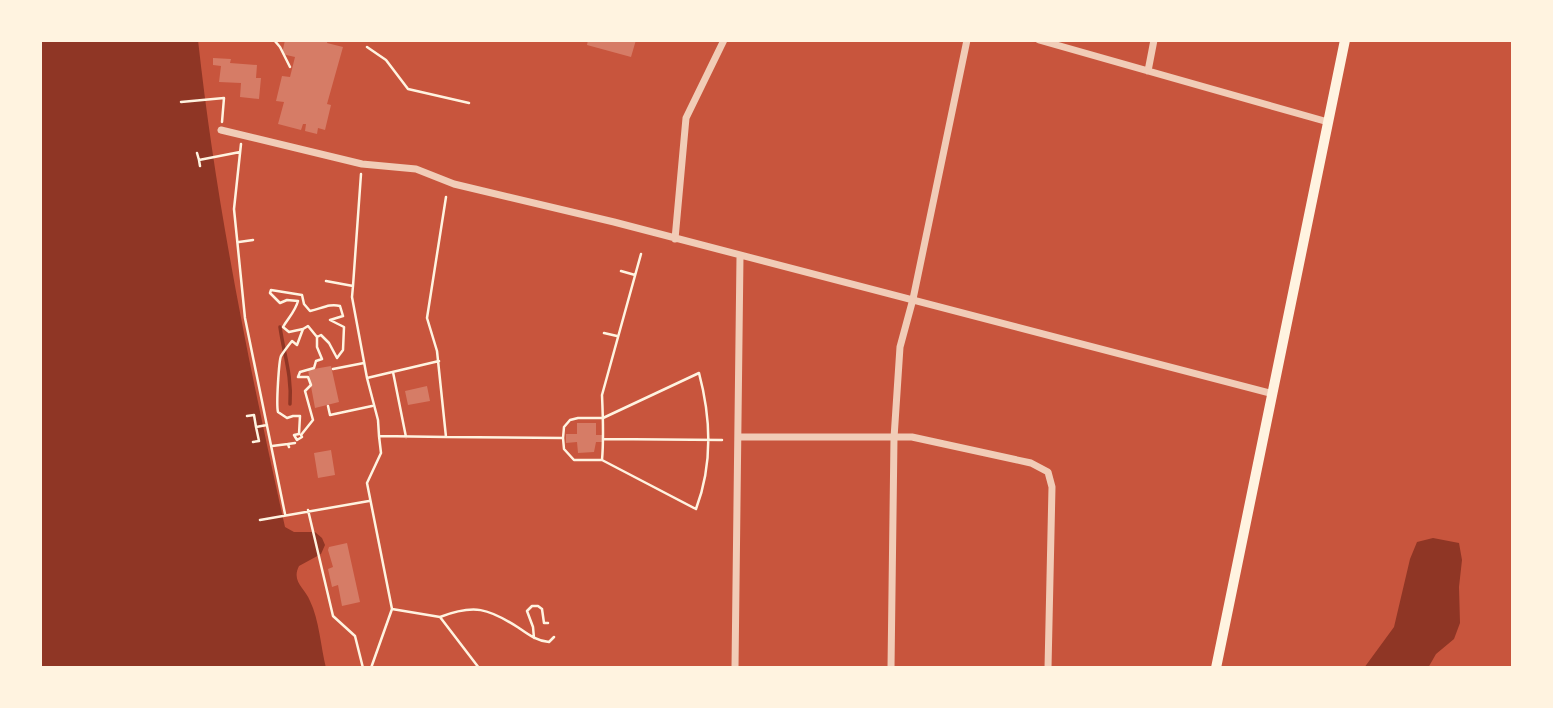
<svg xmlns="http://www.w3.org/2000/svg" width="1553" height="708" font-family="'Varela Round',sans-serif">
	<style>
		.water { fill: #8f3625 }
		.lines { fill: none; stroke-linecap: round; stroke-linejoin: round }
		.stream { stroke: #8f3625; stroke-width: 3.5 }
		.building { fill: #d67c66 }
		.path { stroke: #fff3e0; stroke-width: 2.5 }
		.minor { stroke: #f1ccb7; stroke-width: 7 }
		.secondary { stroke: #fff3e0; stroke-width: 10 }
	</style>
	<rect width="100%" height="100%" fill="#c8553d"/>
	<path class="water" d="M40,40H198C216,204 249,366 285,527L294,532H315L322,538L325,545L321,554L299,566C291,582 305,588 310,601C319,619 321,648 326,668H40Z
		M1433,538L1459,543L1462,560L1459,587L1460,623L1454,639L1436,654L1428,668H1364L1394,627L1410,559L1417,542Z"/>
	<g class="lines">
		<path class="stream" d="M280,327C284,355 292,375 290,404"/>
	</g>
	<path class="building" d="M285,40H328L327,43L343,47L327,104L331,105L325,130L318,128L317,134L305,131L306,124H303L301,130L278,124L284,102L276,101L282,76L290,77L295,57L282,54Z
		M588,40H636L631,57L587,45Z
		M213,58L231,59L230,63L257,65L256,78H261L259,99L240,97L241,83L219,82L221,66L213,65Z
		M331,366L339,402L315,408L308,370Z
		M427,386L430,401L408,405L405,391Z
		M577,423H596V435H602V442H596L594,452L578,453L577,442L566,443V434H577Z
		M331,450L335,475L318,478L314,453Z
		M347,543L360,602L342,606L338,585L332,587L328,569L333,567L328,550L329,547Z"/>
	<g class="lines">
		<path class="path" d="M274,40L280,47L290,67
			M367,47L386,60L408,89L469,103
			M181,102L224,98L222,122
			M241,144L234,209L245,318L285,514
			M197,153L199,160
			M200,166L199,160L240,152
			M239,242L253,240
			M621,271L635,275
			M326,281L353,286L352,297L367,378L378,420L379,436
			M353,286L361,174
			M271,290L302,295L304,304L310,311C321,309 329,303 340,306L343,316L330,320L344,327L343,350L337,358L329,343L321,335L317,337V347L322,359L316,361L314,368L300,372L298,377H308L311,385L305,391L313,420L301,435L302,437L297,440L294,435L299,434L300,416H293L287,418L278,412C276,405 279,360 281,356C284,351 288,346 292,341L297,345L303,329L289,332L283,327C288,318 295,312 298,301L287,300L280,303L270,293Z
			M303,329L308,326L317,337
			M604,333L617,336
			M333,369L364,363
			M393,372L406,437
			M367,378L439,361
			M328,406L330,415L372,406
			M247,416L254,415L256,427L267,425
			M446,437L563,438L564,449L574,460H602
			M563,438L564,427L570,420L578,418H603L699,373C711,418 713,464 696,509L602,460C604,438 603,417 602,395L641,254
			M604,439L722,440
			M253,442L259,441L256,427
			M272,446L288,444
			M289,447L288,444L295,443
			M308,510L333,616L355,636L363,668
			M260,520L369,501
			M392,609L440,617L479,668
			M440,617C474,604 488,608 519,628C529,635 537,641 549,642L554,637
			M534,638L533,627L527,611L532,606H538L542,609L544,623H548
			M371,668L392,609L367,483L381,453L379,436L446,437L437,351L427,318L446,197"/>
		<path class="minor" d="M1039,40L1328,122
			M1148,71L1154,40
			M221,130L362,164L416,169L454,184L614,222L1273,394
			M675,239L686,118L724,40
			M739,437H912L1031,463L1048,472L1052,487L1048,668
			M735,668L740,256
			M891,668L894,438L900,347L913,299L967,40"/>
		<path class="secondary" d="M1216,668L1345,40"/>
	</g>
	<rect width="1553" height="708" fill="none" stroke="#fff3e0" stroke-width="84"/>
</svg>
